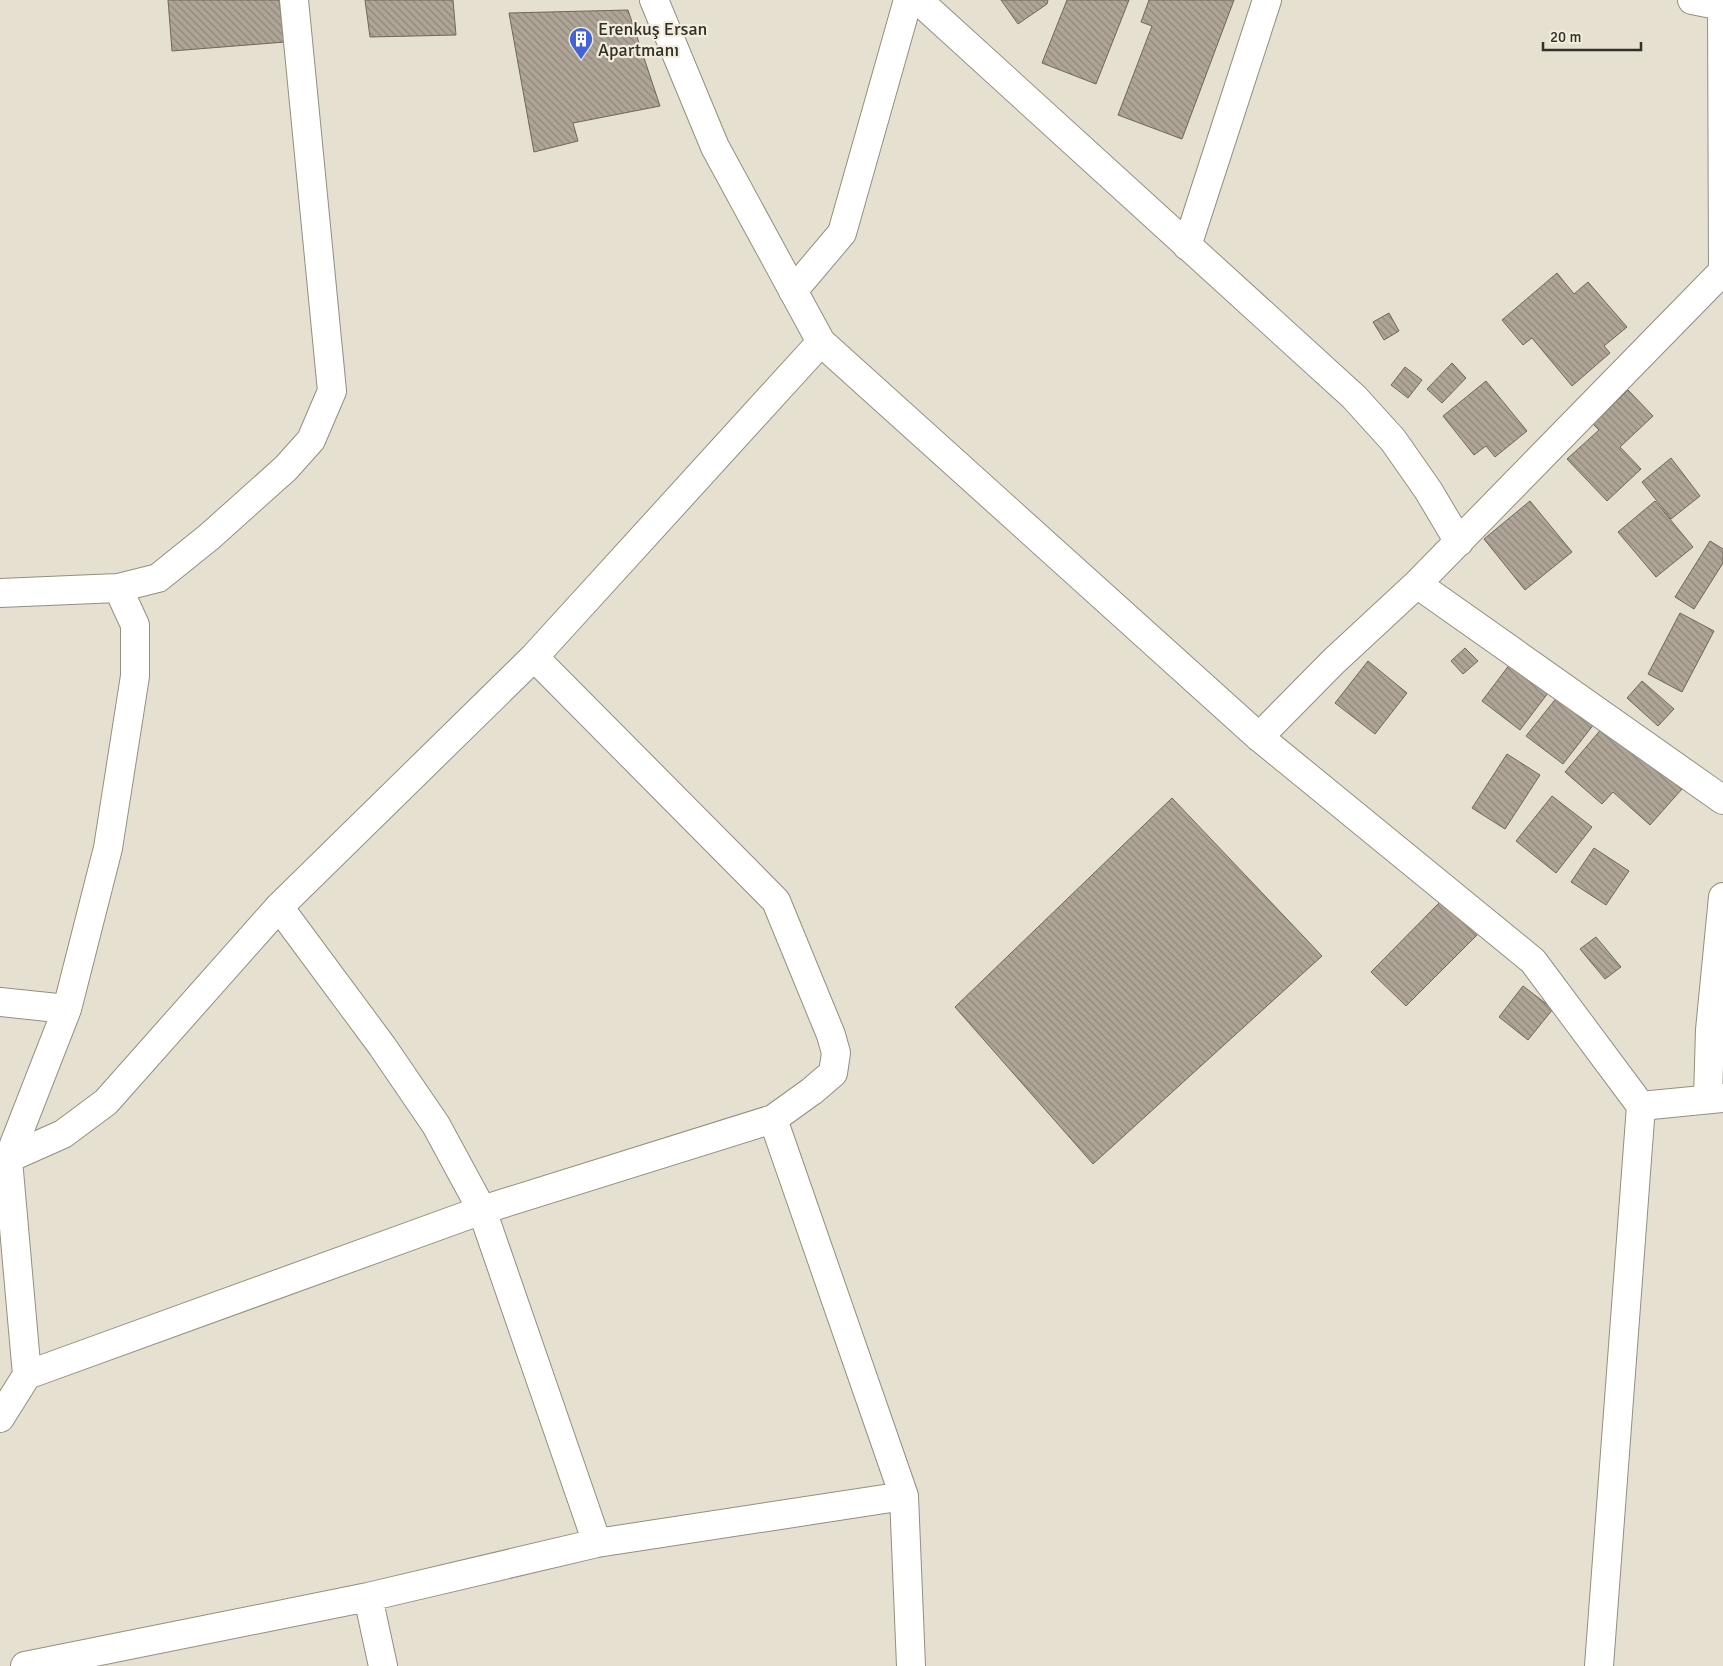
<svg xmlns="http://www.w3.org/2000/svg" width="1723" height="1666" font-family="Signika,sans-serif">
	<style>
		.building { fill: url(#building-back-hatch); stroke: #70675a }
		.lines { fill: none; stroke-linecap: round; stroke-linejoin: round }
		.street-casing { stroke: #938f7f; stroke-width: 30 }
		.secondary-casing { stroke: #938f7f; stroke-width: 30 }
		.street { stroke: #fff; stroke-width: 28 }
		.secondary { stroke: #fff; stroke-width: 28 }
		.labels { text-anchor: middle; stroke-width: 4.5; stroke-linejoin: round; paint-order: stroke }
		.poi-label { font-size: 18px; fill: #323029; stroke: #f2eddc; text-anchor: start }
	</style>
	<defs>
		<pattern id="building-back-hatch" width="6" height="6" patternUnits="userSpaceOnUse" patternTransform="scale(1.25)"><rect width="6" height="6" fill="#afa597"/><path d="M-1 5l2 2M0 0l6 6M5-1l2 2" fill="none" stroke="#8f877b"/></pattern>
	</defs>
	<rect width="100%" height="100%" fill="#e5e0cf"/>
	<path class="building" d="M168,0H279L285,42L172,51Z
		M365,0H453L456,35L370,37Z
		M1001,0H1048L1047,4L1018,24Z
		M1067,0H1129L1096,84L1042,63Z
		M1149,0H1234L1182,139L1118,115L1152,26L1141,22Z
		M628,10L660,106L573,123L578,141L534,152L509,13Z
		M1557,273L1574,294L1588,282L1627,327L1604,346L1610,353L1572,386L1532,338L1523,345L1502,320Z
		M1389,313L1399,331L1384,340L1373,322Z
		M1452,363L1466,378L1442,403L1427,389Z
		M1405,367L1422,380L1408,398L1391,385Z
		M1486,381L1527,431L1495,457L1486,446L1474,455L1443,416Z
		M1628,390L1653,416L1620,447L1641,469L1607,501L1567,459L1599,430L1593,424Z
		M1671,458L1700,496L1671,519L1642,482Z
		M1530,501L1572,552L1525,590L1484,539Z
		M1655,501L1693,547L1656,577L1618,532Z
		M1710,541L1723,549V563L1694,609L1675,597Z
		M1680,613L1714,631L1682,692L1648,674Z
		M1465,648L1478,661L1463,674L1451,661Z
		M1513,660L1551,689L1520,730L1482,701Z
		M1368,661L1407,693L1375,734L1335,703Z
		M1642,681L1674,709L1658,726L1627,698Z
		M1558,696L1594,724L1563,764L1526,736Z
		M1603,727L1682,789L1650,825L1613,792L1602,804L1565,772Z
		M1507,754L1540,775L1505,829L1472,808Z
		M1552,796L1592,827L1556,873L1516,841Z
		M1172,798L1322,956L1093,1164L955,1007Z
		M1594,848L1629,871L1606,905L1571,882Z
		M1445,897L1480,932L1406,1006L1371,972Z
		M1596,937L1621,967L1605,979L1580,949Z
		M1523,986L1553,1009L1528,1040L1499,1017Z"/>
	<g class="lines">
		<g class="street-casing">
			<path id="street" d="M918,0L1354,397L1393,440L1428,490L1459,542
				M1692,0L1722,6
				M1722,0L1723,275
				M1187,246L1267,0
				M793,291L842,233L908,0
				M1417,584L1723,800
				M0,593L118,588L158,578L209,537L286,468L311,440L332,391L294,0
				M1259,737L1334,661L1417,584L1722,272
				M279,907L382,1046L436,1125L482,1210L597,1543
				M0,1002L67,1009
				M1708,1099L1710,1030L1723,897
				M773,1119L904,1496L911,1666
				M0,1162L63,1134L106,1102L279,907L534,657
				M27,1375L482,1210L773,1119L812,1091L833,1073L836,1053L831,1035L776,901L534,657L821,342
				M0,1418L27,1375L8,1160L67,1009L108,848L135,676V625L118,588
				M368,1597L383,1666
				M25,1666L368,1597L597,1543L904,1496"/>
		</g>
		<g class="secondary-casing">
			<path id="secondary" d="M654,0L715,147L821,342L1259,737L1533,961L1641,1106L1599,1666
				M1641,1106L1723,1098"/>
		</g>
		<use href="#street" class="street"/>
		<use href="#secondary" class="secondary"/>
	</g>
	<defs>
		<g id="building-pin" transform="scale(1.25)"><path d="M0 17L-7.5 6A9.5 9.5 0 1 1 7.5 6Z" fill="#4463d6" stroke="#f2eddc"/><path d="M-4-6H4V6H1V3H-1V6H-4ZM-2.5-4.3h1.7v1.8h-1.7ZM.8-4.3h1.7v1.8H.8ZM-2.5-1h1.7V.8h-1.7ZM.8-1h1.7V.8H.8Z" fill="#fff"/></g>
	</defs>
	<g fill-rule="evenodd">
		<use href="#building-pin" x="581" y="39"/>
	</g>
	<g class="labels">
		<g class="poi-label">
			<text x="598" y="35">Erenkuş Ersan<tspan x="598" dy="21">Apartmanı</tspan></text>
		</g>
	</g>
	<path d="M1543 42v8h98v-8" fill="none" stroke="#323029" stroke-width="2.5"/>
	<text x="1550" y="42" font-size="15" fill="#323029" stroke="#f2eddc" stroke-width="4" paint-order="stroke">20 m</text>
</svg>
